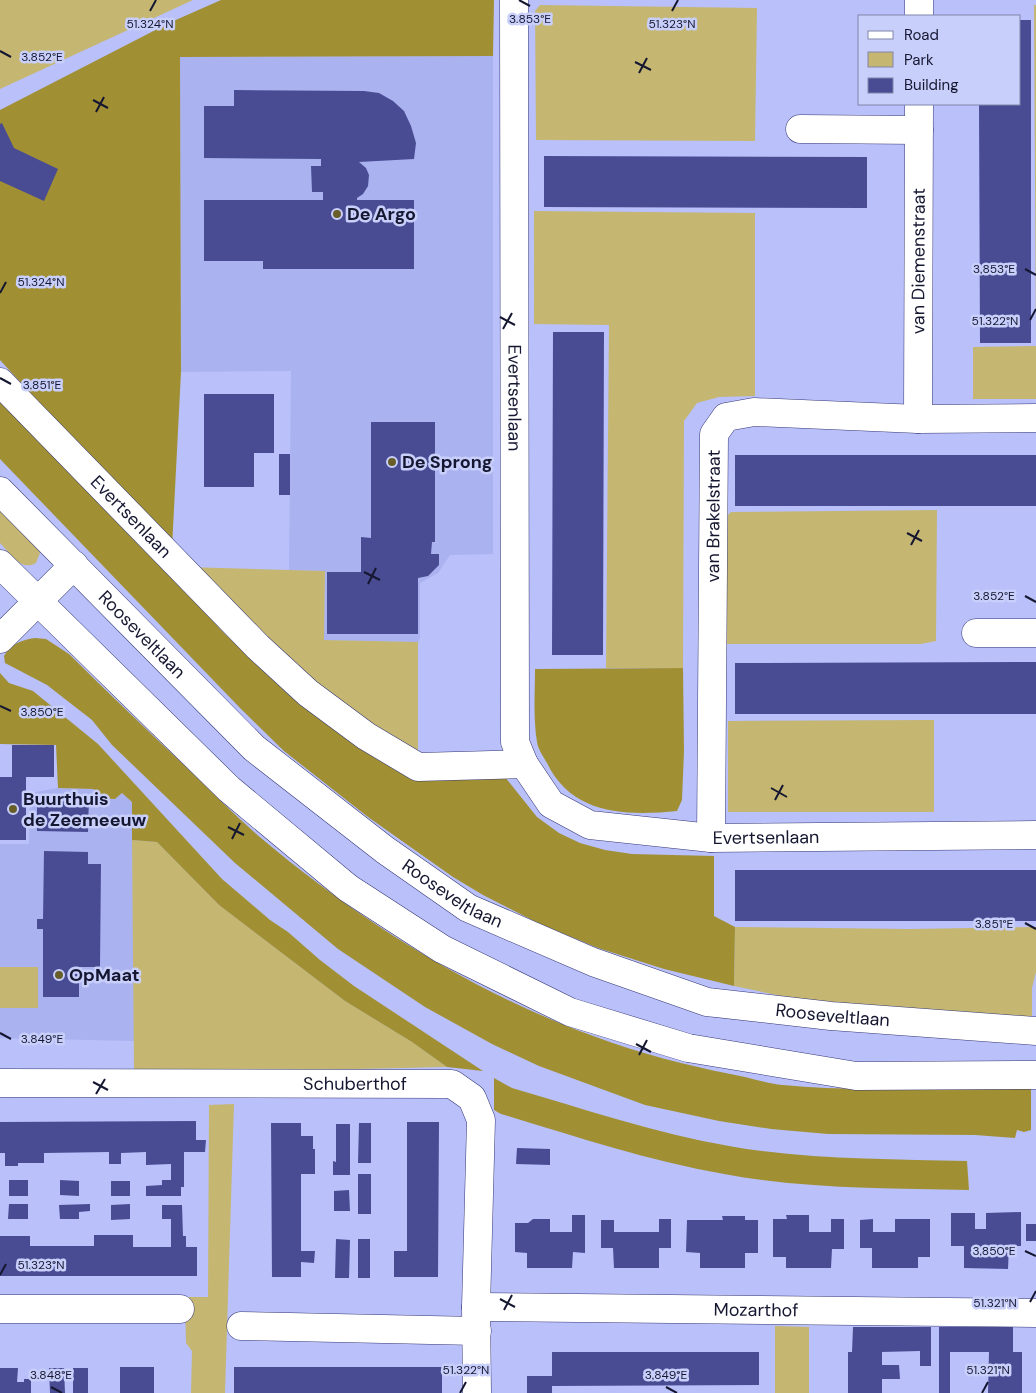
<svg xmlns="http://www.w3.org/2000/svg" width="1036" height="1393" font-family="'DM Sans',sans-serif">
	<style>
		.built { fill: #aab2f0 }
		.green { fill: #c5b771 }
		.forest { fill: #a19033 }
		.building { fill: #494c93 }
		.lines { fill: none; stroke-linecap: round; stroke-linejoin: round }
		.minor-casing { stroke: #363875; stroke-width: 29 }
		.secondary-casing { stroke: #363875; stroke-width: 29 }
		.minor { stroke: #fff; stroke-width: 28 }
		.secondary { stroke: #fff; stroke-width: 28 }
		.ticks { fill: none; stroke: #151731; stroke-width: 2 }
		.poi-dot { fill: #685e2a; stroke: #c8cffa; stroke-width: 2 }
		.labels { text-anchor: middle; stroke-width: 5; stroke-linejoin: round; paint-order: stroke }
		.poi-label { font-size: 18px; font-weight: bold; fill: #151731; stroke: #c8cffa; text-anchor: start }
		.street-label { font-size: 18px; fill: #151731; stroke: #c8cffa }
		.ticks-label { font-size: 12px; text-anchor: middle; fill: #151731; stroke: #c8cffa; stroke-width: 5; stroke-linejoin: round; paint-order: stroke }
	</style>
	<rect width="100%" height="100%" fill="#b9c0fa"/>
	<path class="built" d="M493,56V554L450,555L438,573L420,583V638L418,642L324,640L325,571L289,570L291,371L181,372L180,57Z
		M58,788L95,789V798L115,799L122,793L132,802L134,1041L0,1038V844H29L30,793Z"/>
	<path class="green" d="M0,0H193L0,89Z
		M540,5L757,8L755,141L536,140L535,11Z
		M1034,5H1036V399H973V347L1036,346Z
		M534,211L755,213V396L719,397L697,403L684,421L683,668H606L609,325L534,324Z
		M0,509L38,548L40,553L36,563C21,572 10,553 0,543Z
		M937,510L936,641L921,644H724L725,518L731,512Z
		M186,567L325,571L324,640L418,642V753L337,704Z
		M934,720V812H728V721Z
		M132,840L157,842L219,905L345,1001L412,1042L447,1067L220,1072L134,1069Z
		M735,927L909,929L1036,927V972L1032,988V1023L889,1013L786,997L734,986Z
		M0,967H38V1008H0Z
		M234,1104L225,1393H191L192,1351L186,1343L185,1297H208L209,1105Z
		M775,1326L809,1327V1393H775Z"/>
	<path class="forest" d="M221,0H494L493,56L180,57L181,372L172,548L0,360V110L169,23Z
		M0,393L225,634L256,663L349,735L505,777L537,817L559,833L580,843L605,850L632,854L714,856V916L735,927L734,986L664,969L598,948L540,924L483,895L453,877L368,817L284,751L241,709L0,459Z
		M35,638L46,639L69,654C107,692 146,729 185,766C210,790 234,815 261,838C382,940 527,1025 681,1063C702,1068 724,1073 745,1077C758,1080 770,1084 783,1085C865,1093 949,1086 1031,1084V1130L1024,1132L1017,1130L1015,1138L975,1135L828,1134L771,1129L719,1121L645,1105L539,1066L492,1044L425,1007L338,949L235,863L112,745L92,720L47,685L5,663L4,656C11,644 21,640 35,638Z
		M683,668L684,751L682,800L677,811C626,816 572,815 547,763C543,756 538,749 537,742C533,718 535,692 535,669Z
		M0,673L9,683L33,691L98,744L222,879L270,920L288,932L320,960L354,986L483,1071L447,1067L412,1042L345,1001L219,905L157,842L132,840V802L122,793L115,799L94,798V789L58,788L56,745L0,744Z
		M494,1078L512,1088C584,1109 655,1133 729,1146C807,1160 888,1159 967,1161L969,1190C888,1188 805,1189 724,1174C648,1161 574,1136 501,1114L494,1110Z"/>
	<path class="building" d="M1020,20H1031V343H980L979,104H1020Z
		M234,90L364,91L379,93L393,101L404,111L411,126L416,143L414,159L359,162L366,168L369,175L368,186L363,194L357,198V200H414V269H263V261H204V200H323V192H312L311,166H321V159L204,158V106H234Z
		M2,123L14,148L58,169L44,201L0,181V124Z
		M544,156L867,157V208L544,207Z
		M553,332H604L603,655H552Z
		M204,394H274V453H254V487H204Z
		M371,422H435V542H432L431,554H439V565L428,576L418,578V634H327V572H361V537L371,538Z
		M279,454H290V495H279Z
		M735,455H1036V506H735Z
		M1036,662V714H735V663Z
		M12,745H54V777H26V840H0V777H12Z
		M37,795L89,796L88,832L37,831Z
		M44,851L88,852V864H101L100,967H79V997H43V929H37V919H43Z
		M735,870H1036V921H735Z
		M196,1121V1140H206L205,1152H184V1187H181V1196H146V1186L162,1185V1180H171V1164L146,1165V1152L121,1153V1164H109V1152L44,1153V1163H18V1166H5V1153H0V1122Z
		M407,1122H439L438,1277H394V1251H407Z
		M271,1123H301V1136H313V1149H315V1174H301V1251H315L314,1263L301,1262V1277H272Z
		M359,1123H371V1163H358Z
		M336,1124H350V1175H333V1161L336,1162Z
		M517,1148L550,1149V1165L516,1164Z
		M358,1174H371V1214H358Z
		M9,1180H28V1196H9Z
		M60,1180L79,1181V1196L60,1195Z
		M111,1181H130V1196H111Z
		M349,1190L350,1211H334V1191Z
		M9,1204H28V1219H8Z
		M90,1204V1211L79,1212V1219H60L59,1205Z
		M130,1204V1219L111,1220V1205Z
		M162,1205H182L183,1236H186V1247H197V1276H0V1236H30V1246H94V1235H133V1247H171V1219H162Z
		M1021,1212V1246H1009L1008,1269L964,1268V1246H951V1213H975V1229H986V1213Z
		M572,1215H585V1253L573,1252L572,1268H527V1253L515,1252V1223H528L533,1219H550V1232H572Z
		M786,1215H809V1232H831V1219H844V1249H832L831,1268H786V1257H773V1219H787Z
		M722,1216H745V1220H758V1253H745V1268H700V1253L686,1252L687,1220H723Z
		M659,1219H671V1248H659V1268H614L613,1248H601V1220H614V1232H659Z
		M873,1219V1232H895V1219H930V1257H918V1268H872V1248H860V1220Z
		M1026,1224H1036V1241H1026Z
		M336,1239L350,1240L349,1278H335Z
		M358,1239H370V1278H358Z
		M853,1327H931V1366H920V1351L882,1352V1365H899L900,1379H882V1393H848V1352H852Z
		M939,1327H1013V1352H1022V1393H988L989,1352H950V1393H939Z
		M552,1352H759V1385L552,1386V1393H527V1376H552Z
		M120,1367H154V1393H120Z
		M234,1367H442V1393H234Z
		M0,1368H18L17,1382H24V1379H31V1393H0Z
		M49,1368H64L65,1393H50Z
		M73,1368H88V1393H73Z"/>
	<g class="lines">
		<g class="minor-casing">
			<g id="minor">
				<path id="s1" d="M514,0L515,742L524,764L551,804L590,825L711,838L1036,835"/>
				<path d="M919,16V0"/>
				<path d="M800,129L919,130"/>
				<path id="s2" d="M0,382L258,647L308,693L366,736L418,767L524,764"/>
				<path id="s3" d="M918,419L919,104"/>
				<path d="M976,633H1036"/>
				<path d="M0,639L74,565"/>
				<path id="s4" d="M711,838L714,434L726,417L754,412L918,419L1036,418"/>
				<path id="s5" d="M0,1083L452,1084L472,1098L481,1120L476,1307L477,1393"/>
				<path id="s6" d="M476,1307L1036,1313"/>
				<path d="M0,1309H180"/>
				<path d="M241,1326L477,1331"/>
			</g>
		</g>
		<g class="secondary-casing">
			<g id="secondary">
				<path id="s7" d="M0,491L254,748L385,850L468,908L593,962L707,1002L831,1016L1036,1031"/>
				<path d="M0,564L229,789L348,888L442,949L570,1012L688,1048L856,1076L1036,1075"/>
			</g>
		</g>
		<use href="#minor" class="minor"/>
		<use href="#secondary" class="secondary"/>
	</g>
	<path class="ticks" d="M519,0L530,6M150,11L156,0M672,11L678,0M0,51L11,57M635,62L651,70M639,73L647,58M93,100L108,108M96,112L104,97M1025,269L1036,275M0,293L6,282M500,317L515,325M1030,320L1036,309M503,329L512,313M0,378L11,384M907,533L922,541M911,545L919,530M364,572L380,580M368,584L376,568M1025,596L1036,602M0,706L11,711M771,788L787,797M775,800L783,785M228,827L244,835M232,839L240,823M1025,923L1036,929M0,1033L11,1039M636,1044L651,1052M639,1055L647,1040M93,1082L108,1090M96,1094L105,1079M1025,1251L1036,1256M0,1275L6,1264M500,1299L515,1307M1030,1302L1036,1291M504,1310L512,1295M51,1387L62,1393M666,1387L677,1393M460,1393L466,1382M982,1393L988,1382"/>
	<g class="poi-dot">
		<circle cx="337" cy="214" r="5"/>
		<circle cx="392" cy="462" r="5"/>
		<circle cx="13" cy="809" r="5"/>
		<circle cx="59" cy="975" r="5"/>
	</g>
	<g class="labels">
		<g class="poi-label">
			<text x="347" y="220">De Argo</text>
			<text x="402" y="468">De Sprong</text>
			<text x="23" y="805">Buurthuis<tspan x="23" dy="21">de Zeemeeuw</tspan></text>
			<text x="69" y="981">OpMaat</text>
		</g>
		<g class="street-label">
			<text dy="6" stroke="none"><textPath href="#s3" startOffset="158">van Diemenstraat</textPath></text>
			<text dy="6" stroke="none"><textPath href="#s1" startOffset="398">Evertsenlaan</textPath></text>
			<text dy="6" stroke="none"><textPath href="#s4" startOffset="322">van Brakelstraat</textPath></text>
			<text dy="6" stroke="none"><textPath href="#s2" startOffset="188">Evertsenlaan</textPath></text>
			<text dy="6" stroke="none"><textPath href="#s7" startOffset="202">Rooseveltlaan</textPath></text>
			<text dy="6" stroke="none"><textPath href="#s1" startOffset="1035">Evertsenlaan</textPath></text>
			<text dy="6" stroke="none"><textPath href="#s7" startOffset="608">Rooseveltlaan</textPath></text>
			<text dy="6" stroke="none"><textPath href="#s7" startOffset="1012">Rooseveltlaan</textPath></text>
			<text dy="6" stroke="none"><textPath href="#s5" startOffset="355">Schuberthof</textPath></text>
			<text dy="6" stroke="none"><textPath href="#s6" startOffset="280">Mozarthof</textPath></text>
		</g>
	</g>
	<g class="ticks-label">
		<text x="530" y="23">3.853°E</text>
		<text x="150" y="28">51.324°N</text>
		<text x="672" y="28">51.323°N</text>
		<text x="42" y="61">3.852°E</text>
		<text x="994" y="273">3.853°E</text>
		<text x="41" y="286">51.324°N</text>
		<text x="995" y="325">51.322°N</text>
		<text x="42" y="389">3.851°E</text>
		<text x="994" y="600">3.852°E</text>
		<text x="42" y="716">3.850°E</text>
		<text x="994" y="928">3.851°E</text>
		<text x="42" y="1043">3.849°E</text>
		<text x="994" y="1255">3.850°E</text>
		<text x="41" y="1269">51.323°N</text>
		<text x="995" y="1307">51.321°N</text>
		<text x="466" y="1374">51.322°N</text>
		<text x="988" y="1374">51.321°N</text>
		<text x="51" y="1379">3.848°E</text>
		<text x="666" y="1379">3.849°E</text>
	</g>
	<rect x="858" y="15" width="162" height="90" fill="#c8cffa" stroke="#8085aa"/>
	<rect x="868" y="31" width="25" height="8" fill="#ffffff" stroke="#8085aa"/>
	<text x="904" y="40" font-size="15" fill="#151731">Road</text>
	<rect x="868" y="52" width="25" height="15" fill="#c5b771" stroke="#8085aa"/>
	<text x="904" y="65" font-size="15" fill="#151731">Park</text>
	<rect x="868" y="78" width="25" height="15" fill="#494c93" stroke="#8085aa"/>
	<text x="904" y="90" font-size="15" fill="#151731">Building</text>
</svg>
